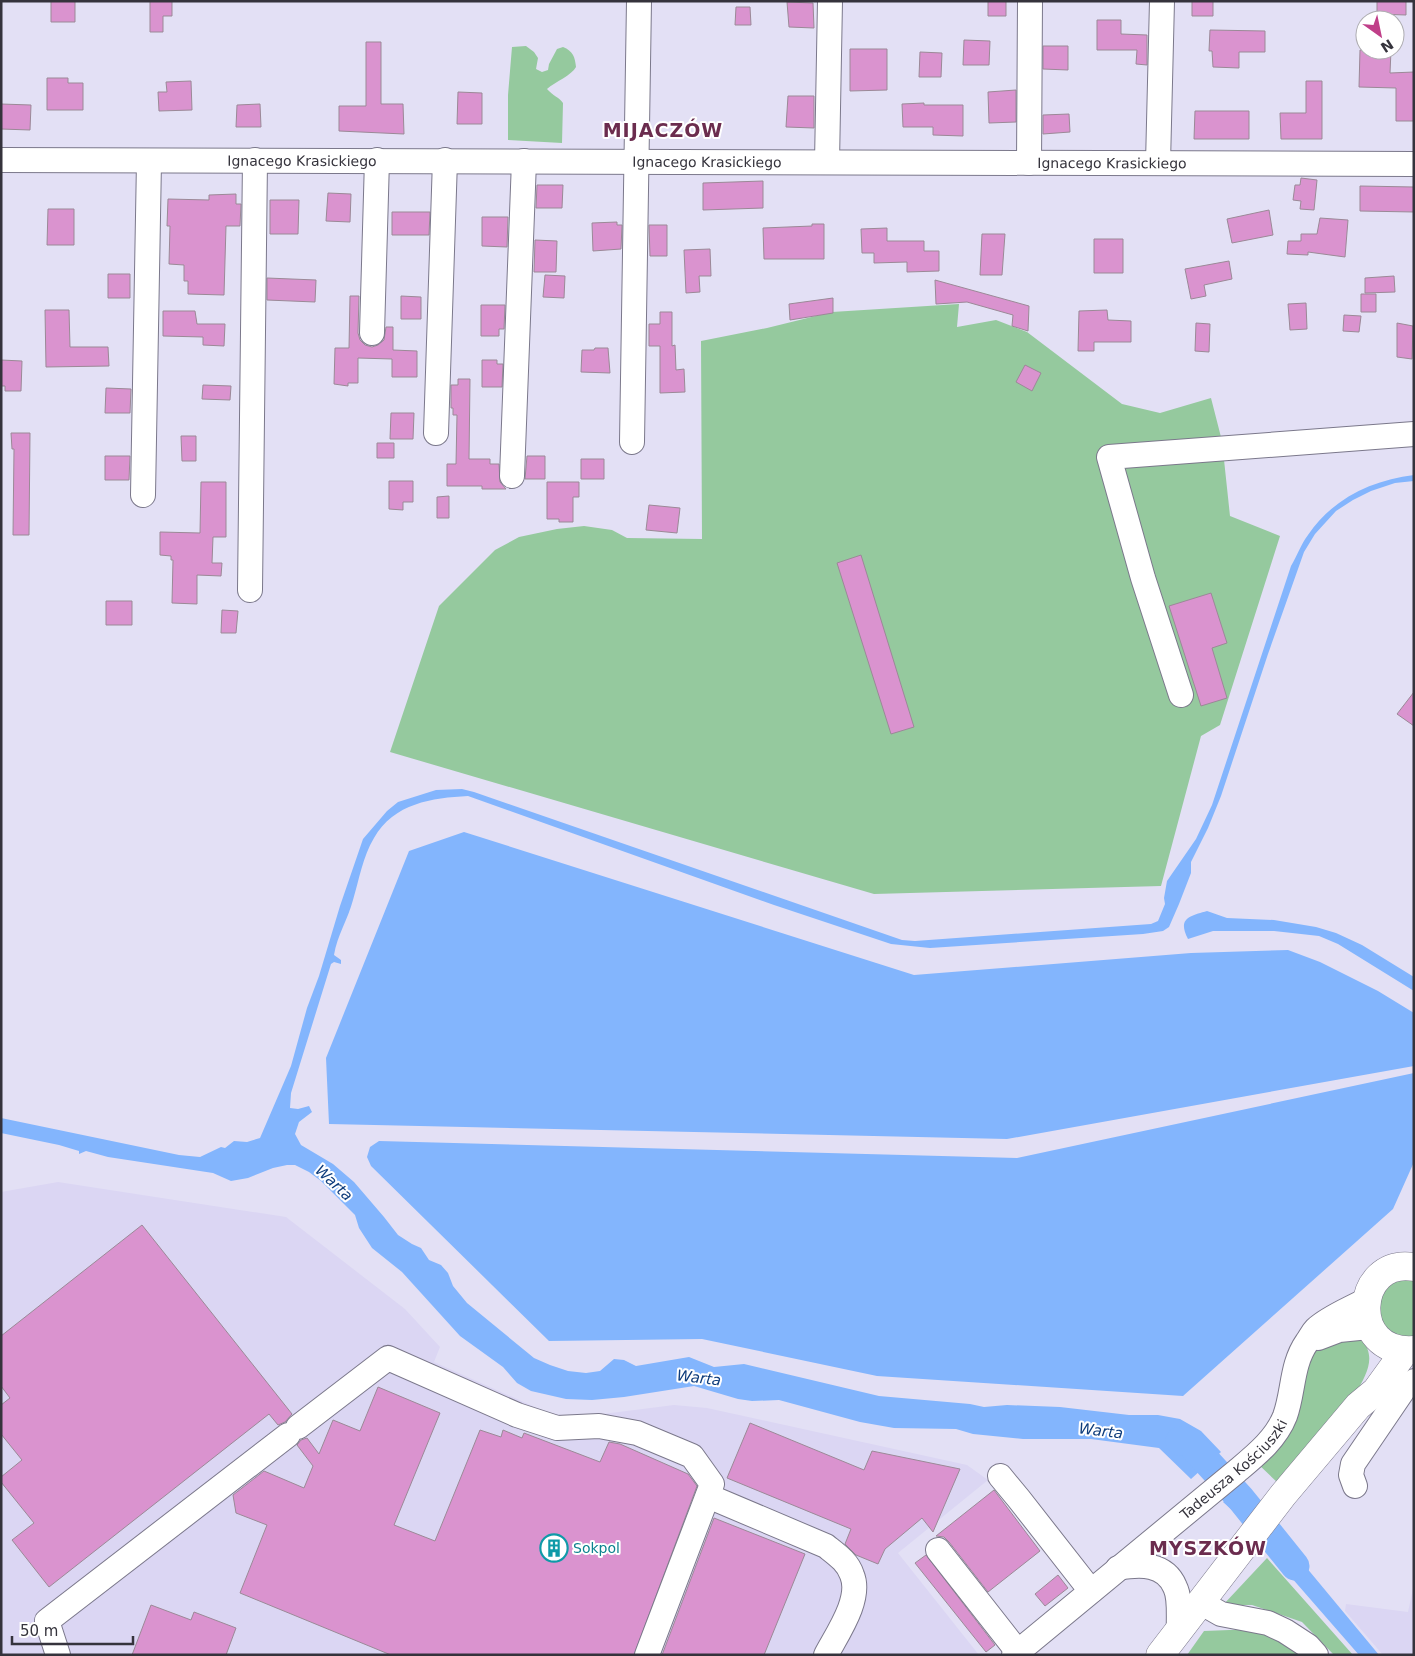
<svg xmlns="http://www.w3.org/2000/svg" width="1415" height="1656" font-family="'DejaVu Sans',sans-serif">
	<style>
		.built { fill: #dbd6f3 }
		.green { fill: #95c99e }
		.water { fill: #83b5fd }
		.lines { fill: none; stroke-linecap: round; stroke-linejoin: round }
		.river { stroke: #83b5fd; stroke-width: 29 }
		.building { fill: #da93cf; stroke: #9b8997 }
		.minor-casing { stroke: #7b788b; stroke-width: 26 }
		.major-casing { stroke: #7b788b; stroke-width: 29 }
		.minor { stroke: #fff; stroke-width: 24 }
		.major { stroke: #fff; stroke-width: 28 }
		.labels { text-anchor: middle; stroke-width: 4; stroke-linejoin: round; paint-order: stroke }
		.street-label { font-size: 14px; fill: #35333c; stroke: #fff }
		.culture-label { font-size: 14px; fill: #0d838f; stroke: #fff; text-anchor: start }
		.water-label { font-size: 15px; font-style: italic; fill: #0f3d7c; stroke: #fff }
		.district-label { font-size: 19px; font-weight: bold; letter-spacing: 1px; fill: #6b2c4e; stroke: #fff }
	</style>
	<rect width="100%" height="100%" fill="#e3e0f5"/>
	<path class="built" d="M58,1182L286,1217L405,1309L440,1347L434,1362L546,1412L565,1416L595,1415L674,1405L707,1408L967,1465L988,1480L898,1553L979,1655H1V1192Z
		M1414,1584V1655H1383L1345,1611L1346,1604L1408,1612Z"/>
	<path class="green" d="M526,46L534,52L538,58L536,69L542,72L548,70L549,64L557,49L563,47C573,51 575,57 576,67C572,75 555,82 547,89C553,96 559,97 563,103L562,143L508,140V95L512,47Z
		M959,304L957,327L996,320L1027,332L1122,404L1160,413L1211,398L1222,441L1230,516L1280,536L1220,725L1201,736L1161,886L874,894L390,752L439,606L495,550L519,537L557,529L584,526L612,530L627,538L702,539L701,341L767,328L832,312Z
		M1414,1278V1340L1386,1334L1376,1302L1388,1283Z
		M1360,1338C1378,1356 1366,1375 1356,1393L1279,1484L1257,1463L1312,1354L1332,1340Z
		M1267,1558L1353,1655H1334L1302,1622L1252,1605H1223Z
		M1255,1629L1286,1639L1303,1655H1187L1204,1631Z"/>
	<path class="water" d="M1414,475V481L1395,483L1371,491L1353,500L1336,511L1315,534L1304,552L1268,654L1221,796L1208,828L1191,862V873L1179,904L1169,927L1163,931L1143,934L930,948L891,944L774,905L468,796C432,798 394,803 374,838C363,856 359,880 353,900C348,919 337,936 334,955L341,960V964L334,962L331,964L291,1093L290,1108L298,1109L309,1106L312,1112L299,1122L295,1134L301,1145L333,1164L354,1182L384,1217L398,1235L412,1244L421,1248L429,1260L441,1265L448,1273L453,1286L467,1303L534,1358L550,1365L568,1371L586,1373L600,1371L614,1359L624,1360L636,1366L689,1357L714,1367L744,1364L879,1396L970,1404L984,1407L1007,1405L1060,1407L1129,1415H1158L1180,1419L1201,1431L1221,1452L1191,1479L1159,1448L1091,1439H1023L973,1434L956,1429L894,1428L860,1422L779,1400L752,1401L738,1399L694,1386L624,1397L592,1400L566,1399L531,1391L517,1383L503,1367L460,1336L402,1272L372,1248L359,1228L355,1215L321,1181L309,1172L295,1165H287L273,1168L248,1178L231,1181L213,1173L108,1157L86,1151L79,1154V1151L59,1145L1,1133V1118L179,1155L200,1157L221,1147L225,1148L234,1141L247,1142L260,1138L291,1066L307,1008L319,976L340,906L363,839L387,811L398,802L436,790L462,789L474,792L902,940L915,941L1137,925L1151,924L1158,921L1165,904L1164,898L1167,881L1196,839L1212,805L1291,566C1297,556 1301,544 1308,535C1332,499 1372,480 1414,475Z
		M464,832L914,975L1191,953L1288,950L1320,962L1378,991L1414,1013V1066L1007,1139L329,1124L326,1058L409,851Z
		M1207,911L1227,918L1274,920L1316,927L1336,933L1362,945L1414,977V991L1338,944L1319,936L1274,931H1213L1188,939C1177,918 1190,916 1207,911Z
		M1414,1073V1162L1393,1209L1183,1396L877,1376L702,1339L549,1341L371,1166L367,1157L370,1147L379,1141L1017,1158Z
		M1239,1490L1252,1503L1240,1520L1233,1511L1223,1502Z
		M1277,1529L1281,1541L1296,1555L1379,1655H1359L1264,1546Z"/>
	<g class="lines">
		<path class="river" d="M1180,1441L1189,1442L1241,1499L1295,1566"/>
	</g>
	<path class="building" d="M51,1H75V22H51Z
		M150,1H172V16H163V32H150Z
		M988,1H1006V16H988Z
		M1192,1H1213V16H1192Z
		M1377,1H1406V15L1377,14Z
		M787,2L813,3L814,28L789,27Z
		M736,7H750L751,25H735Z
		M1097,20H1121V34L1147,35V65L1136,64L1137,50H1097Z
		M1210,30L1265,31V52H1239V68L1213,67L1212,51H1209Z
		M964,40L990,41L989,65H963Z
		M366,42H381V104H403L404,134L339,131V106H366Z
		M1043,46H1068V70L1043,69Z
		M850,49H887V90L850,91Z
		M1360,50H1391L1390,73L1414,72V121H1396V88L1359,87Z
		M920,52L942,53L941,77H919Z
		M47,78H68V83H83V110H47Z
		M191,81L192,110L159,111L158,92H167L166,82Z
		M1306,81H1322V139H1281L1280,113H1306Z
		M1016,90V122L989,123L988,92Z
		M458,92L482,93V124H457Z
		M788,96H814V128L786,127Z
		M924,103V105H963V136L933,135V127H903L902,104Z
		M1,104L31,105L30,130L1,129Z
		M260,104L261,127H236L237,105Z
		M1195,111H1249V139H1194Z
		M1069,114L1070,132L1043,134V115Z
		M1301,178L1317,180L1314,210L1300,209L1301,201L1293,200L1295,185H1300Z
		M763,181V208L703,210V183Z
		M537,185H563L562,208H536Z
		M1360,186L1414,187V212L1360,211Z
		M328,193L351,194L350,222L326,221Z
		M236,194V204H241L240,226H226L224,295L188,294V281H184V265L169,264L170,226H167L168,199L209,200V195Z
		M270,200H299L298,234H270Z
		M48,209H74V245H47Z
		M1269,210L1273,235L1232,243L1227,219Z
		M392,212H430L429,235H392Z
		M482,217H508L507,247L482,246Z
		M1320,218L1348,220L1345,257L1308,252V255L1287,254L1288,241H1301V234H1317Z
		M617,222V225H622L621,249L593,251L592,223Z
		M812,224H824V259H764L763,228L812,226Z
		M649,225H667V256H650Z
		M887,228V241H924V251H939V271L907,272V262L874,263V253H862L861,229Z
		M982,234H1005L1002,275H980Z
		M1094,239H1123V273H1094Z
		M535,240L557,241L556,272H534Z
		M710,249L711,276H699L700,292L686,293L684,250Z
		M1229,261L1232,279L1204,285L1206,296L1191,299L1185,269Z
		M108,274H130V298H108Z
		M545,275L565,276L564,298L543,297Z
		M1394,276L1395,292L1365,293V278Z
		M267,278L316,280L315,302L267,300Z
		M935,280L1029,306L1028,331L1012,326L1013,315L967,302L936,304Z
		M1361,294H1376V312H1361Z
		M350,296H359L358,333L360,340L365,345L372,347L378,345L384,340L386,327H393V350L417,351V377H392V359L358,358V383H348V386L334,384L335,348H349Z
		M401,296L421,297V319H401Z
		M833,298V313L790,320L789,304Z
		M1306,303L1307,329L1290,330L1288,304Z
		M481,305H505L504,329H499V336H481Z
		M45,310H69L70,347H108L109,366L46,367Z
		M1107,310L1108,320L1131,321V342H1094V351H1078L1079,311Z
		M163,311H195L197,324H225L224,346L203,345V337L163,336Z
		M660,312H672V346L675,345L676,370L684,369L685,392L660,393V346H649V324H660Z
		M1344,315L1361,316L1359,332L1343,331Z
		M1196,323L1210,324L1209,352L1195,351Z
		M1397,323L1413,326L1412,359L1397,357Z
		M595,348H608L610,373L581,372L582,350H594Z
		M1,360L22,361L21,391H5V386H1Z
		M482,360H497V364H503L502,387H482Z
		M1025,365L1041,373L1032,391L1016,382Z
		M458,379H470L469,459H490V464H499L500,482L506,489H482V486H447V464H456L457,415H453V408H451V385H458Z
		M203,385L231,386L230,400L202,399Z
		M106,388L131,389L130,413H105Z
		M391,413H414L413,439H390Z
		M11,433H30L29,535H13L14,449H12Z
		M181,436H196V461H182Z
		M377,443H394V458H377Z
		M105,456H130L129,480H105Z
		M527,456H545V479H525Z
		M581,459H604V479H581Z
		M389,481H413V502H403V510L389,509Z
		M201,482H226V537H213L212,563H222L221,576L197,575V604L172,603L173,560H171V556L160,555V532L200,533Z
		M547,482H579V497H573V522H559V519H547Z
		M449,496V518H437V497Z
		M649,505L680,508L677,533L646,530Z
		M861,555L914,727L891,734L837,563Z
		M1211,593L1227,643L1212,648L1227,698L1201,706L1169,606Z
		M106,601H132V625H106Z
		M222,610L238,611L236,633H221Z
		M1414,692V726L1397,714Z
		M142,1225L292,1414L285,1422L278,1425L269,1414L49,1587L12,1540L34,1523L1,1482V1477L22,1460L1,1434V1405L10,1398L1,1386V1336Z
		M378,1387L440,1413L394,1525L435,1541L480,1430L501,1437L503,1430L522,1438L524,1433L600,1462L609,1442L620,1444L688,1474L697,1486L634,1655H391L240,1593L267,1525L236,1513L233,1495L264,1471L304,1488L313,1466L297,1445L301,1440L307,1438L319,1454L333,1420L360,1431Z
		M750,1423L864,1470L872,1451L960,1469L933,1532L922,1518L885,1549L878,1564L856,1555L845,1544L851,1529L727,1478Z
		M994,1490L1040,1551L988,1592L949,1542L944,1537L936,1536Z
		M714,1518L805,1554L764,1655H662Z
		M926,1555L995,1645L986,1652L915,1563Z
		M1058,1575L1068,1588L1045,1606L1035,1594Z
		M151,1605L191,1620L194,1612L236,1628L226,1655H132Z"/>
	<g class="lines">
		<g class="minor-casing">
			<g id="minor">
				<path id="s1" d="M1,160L1414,164"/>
				<path d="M827,162L830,1"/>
				<path d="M1029,163L1030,1"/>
				<path d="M1158,163L1162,1"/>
				<path d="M372,333L377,160"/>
				<path d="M436,433L445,160"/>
				<path d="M632,442L639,1"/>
				<path d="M512,476L524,161"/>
				<path d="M143,495L149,161"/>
				<path d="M250,590L255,160"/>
				<path d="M1181,695L1143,578L1109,457L1414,434"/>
				<path d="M1318,1338L1339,1330L1369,1327"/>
				<path d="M298,1427L388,1358L517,1415L557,1428L599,1426L637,1433L692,1456L712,1484L647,1655"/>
				<path d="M1000,1476L1019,1499L1091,1591"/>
				<path d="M1355,1486L1351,1475L1353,1464L1404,1389L1414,1381"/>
				<path d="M708,1496L826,1546C836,1554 848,1562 852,1575C862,1599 837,1634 826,1655"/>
				<path d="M938,1550L1018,1652"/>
				<path d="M1118,1568C1140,1564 1165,1563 1175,1587C1181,1599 1178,1617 1179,1630"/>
				<path d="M1200,1602L1221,1614L1268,1623L1285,1631L1308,1646L1316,1655"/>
				<path d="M58,1655L47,1621L288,1435"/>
				<path id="s2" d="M1014,1655L1237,1471C1256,1455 1276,1439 1285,1416C1294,1391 1291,1365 1307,1342C1310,1338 1312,1333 1316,1329C1329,1317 1350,1309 1366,1300"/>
			</g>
		</g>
		<g class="major-casing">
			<path id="major" d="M1414,1267C1354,1257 1347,1355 1414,1350
				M1160,1655L1283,1495L1358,1406L1376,1391L1405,1351"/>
		</g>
		<use href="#minor" class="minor"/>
		<use href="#major" class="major"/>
	</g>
	<defs>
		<g id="building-ring" transform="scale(1.4375)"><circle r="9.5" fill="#fff" stroke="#0f9aa8" stroke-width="1.5"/><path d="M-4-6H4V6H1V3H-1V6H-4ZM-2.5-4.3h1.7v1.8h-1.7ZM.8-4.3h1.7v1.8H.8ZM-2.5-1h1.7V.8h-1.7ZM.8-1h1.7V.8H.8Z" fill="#0f9aa8"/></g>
	</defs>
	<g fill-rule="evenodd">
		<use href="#building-ring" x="554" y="1548"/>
	</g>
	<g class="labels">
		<g class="street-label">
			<text dy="5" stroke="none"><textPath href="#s1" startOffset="301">Ignacego Krasickiego</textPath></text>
			<text dy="5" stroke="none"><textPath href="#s1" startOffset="706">Ignacego Krasickiego</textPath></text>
			<text dy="5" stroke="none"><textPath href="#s1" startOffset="1111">Ignacego Krasickiego</textPath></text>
			<text dy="5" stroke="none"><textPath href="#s2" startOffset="288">Tadeusza Kościuszki</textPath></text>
		</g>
		<g class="culture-label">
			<text x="573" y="1553">Sokpol</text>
		</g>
		<g class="water-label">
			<text transform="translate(334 1183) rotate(43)" y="5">Warta</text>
			<text transform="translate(699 1378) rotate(7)" y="5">Warta</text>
			<text transform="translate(1101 1431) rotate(7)" y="5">Warta</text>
		</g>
		<g class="district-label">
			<text x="663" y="137">MIJACZÓW</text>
			<text x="1208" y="1555">MYSZKÓW</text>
		</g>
	</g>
	<rect width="1415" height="1656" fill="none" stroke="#35333c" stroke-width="5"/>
	<g transform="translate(1380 35) rotate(147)"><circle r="24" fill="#ffffff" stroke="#aeadb1"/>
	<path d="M0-4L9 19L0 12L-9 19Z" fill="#c03f89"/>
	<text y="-8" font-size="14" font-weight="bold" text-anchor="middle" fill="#35333c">N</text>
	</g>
	<path d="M12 1636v8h121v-8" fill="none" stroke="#35333c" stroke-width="2.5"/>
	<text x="20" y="1636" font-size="15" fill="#35333c" stroke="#ffffff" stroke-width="4" paint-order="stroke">50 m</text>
</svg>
